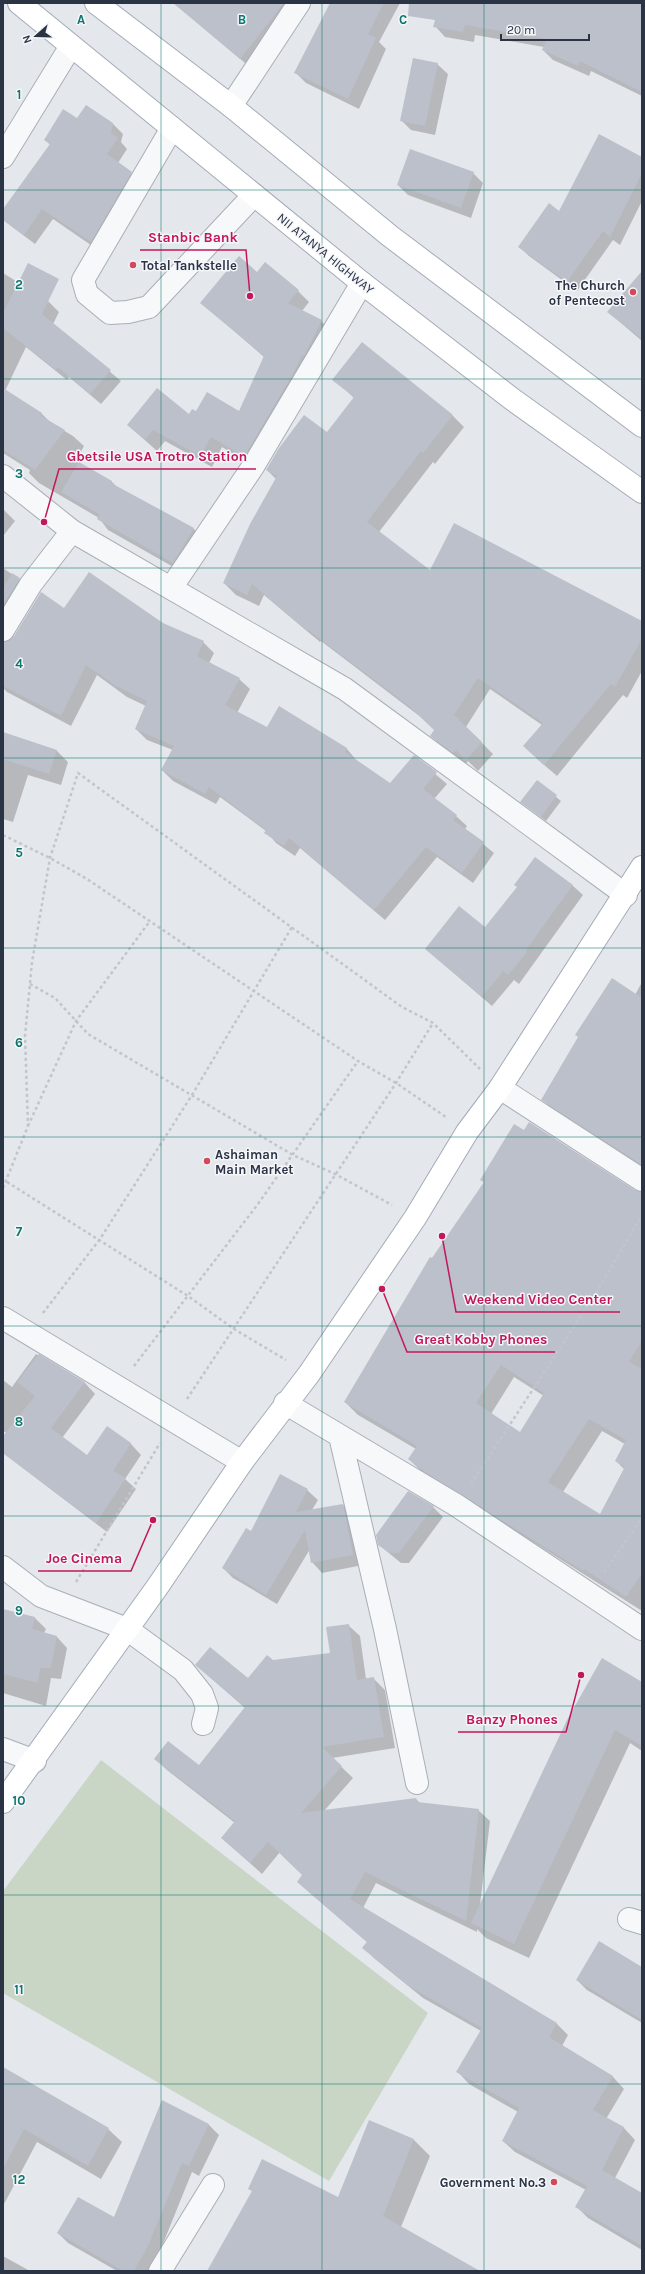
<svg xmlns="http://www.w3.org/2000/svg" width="645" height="2274" font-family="Karla,sans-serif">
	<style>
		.green { fill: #c9d6c5 }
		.shadow { fill: #0003; fill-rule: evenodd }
		.building { fill: #bbc0ca; fill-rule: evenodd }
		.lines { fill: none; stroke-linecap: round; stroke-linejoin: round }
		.minor-casing { stroke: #a9aeb7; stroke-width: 24 }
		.major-casing { stroke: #a3abb8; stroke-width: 24 }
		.path { stroke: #c2c5cb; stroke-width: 2.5; stroke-dasharray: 3 3; stroke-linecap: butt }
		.minor { stroke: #f7f8fa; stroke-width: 22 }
		.major { stroke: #fff; stroke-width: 22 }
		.grid { fill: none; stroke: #0f766e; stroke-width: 1; stroke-opacity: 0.55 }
		.poi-dot { fill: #d1495b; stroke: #f4f6f9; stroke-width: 1.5 }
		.labels { text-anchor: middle; stroke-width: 3; stroke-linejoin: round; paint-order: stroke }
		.street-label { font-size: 13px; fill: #2b3445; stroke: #f4f6f9 }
		.poi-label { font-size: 13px; font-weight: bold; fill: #2b3445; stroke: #f4f6f9; text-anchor: start }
		.grid-label { font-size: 13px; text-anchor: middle; font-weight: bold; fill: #0f766e; stroke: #f4f6f9; stroke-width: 3; stroke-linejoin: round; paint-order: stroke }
		.leader { fill: none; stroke: #c2185b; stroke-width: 1.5 }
		.callout-dot { fill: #c2185b; stroke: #f4f6f9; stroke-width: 1.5 }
		.callout-label { font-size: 14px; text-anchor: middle; font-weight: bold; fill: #c2185b; stroke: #f4f6f9; stroke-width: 3; stroke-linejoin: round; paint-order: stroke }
	</style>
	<rect width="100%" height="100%" fill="#e4e7ec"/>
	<path class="green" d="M101,1760L428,2013L329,2181L3,1993V1891Z"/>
	<path class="shadow" d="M174,3H285L295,13L251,68Z
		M331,3H400L379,42L386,49L359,109L306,83L295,72Z
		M439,3H642V96L591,71L589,76L553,60L543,50L544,47L475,35L474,42L445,37L435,26Z
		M437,64L448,74L435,135L411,130L401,120Z
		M78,120L113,124L123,134L121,142L127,149L118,163L141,183L101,252L53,219L35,244L3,220V211L50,145L45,139Z
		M642,158V201L620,245L613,240L577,291L529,256L520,247L559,212Z
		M473,173L483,183L471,218L408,195L398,185Z
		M642,272V341L608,312Z
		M3,273L48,301L59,312L53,324L121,381L101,404L69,377L67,380L26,347L5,391L42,414L51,423L73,436L84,446L76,461L112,482L117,487L193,528L204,539L184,573L108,530L99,518L39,483L29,473L30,470L3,453Z
		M257,273L298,291L309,302L302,311L321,321L332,332L256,468L222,447L212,467L165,441L157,451L128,425L197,413L240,412L264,357L202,303Z
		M362,343L453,416L464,427L435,464L433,462L379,532L430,572L642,622V671L627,698L623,695L557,776L536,758L542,725L490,689L466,727L493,754L478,771L468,761L466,764L443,747L431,736L435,730L422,718L321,641L320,642L264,595L259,606L236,595L224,583L276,479L267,470L327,434L354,398L334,379Z
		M3,509L15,521L3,536Z
		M3,568L19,579L30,589L3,634Z
		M65,610L162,624L203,642L214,653L209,663L239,679L250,689L237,713L268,729L279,708L347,749L357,761L390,784L414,756L447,784L434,799L456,816L467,826L465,829L494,853L473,883L437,857L385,920L300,848L295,856L276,843L266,831L220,797L216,804L173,781L162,770L173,750L147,740L136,729L146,706L127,697L97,675L71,726L7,692L3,688V644Z
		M3,733L57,751L68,762L61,785L28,775L13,822L3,819Z
		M537,781L561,801L546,821L521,802Z
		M572,885L583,895L519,984L514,980L492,1006L426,949L485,929Z
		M642,982V1169L556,1113L543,1100L635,995Z
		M481,1180L642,1192V1611L422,1472L409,1459L416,1449L358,1415L345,1402L432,1259L485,1183ZM514,1377L544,1396L520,1433L491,1414ZM602,1431L625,1444L616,1461L624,1469L600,1515L563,1492Z
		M36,1354L85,1383L95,1394L62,1438L87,1456L107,1428L131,1444L141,1455L125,1479L136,1489L107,1532L3,1453V1438L7,1433L3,1431V1380L12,1387Z
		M280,1476L307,1490L318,1500L312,1510L343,1505L353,1515L363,1565L322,1573L312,1562L310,1549L277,1604L233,1578L223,1568L251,1533Z
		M433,1507L443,1517L409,1563H401L379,1545Z
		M3,1610L35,1618L46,1629L44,1633L57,1637L67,1648L61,1679L51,1678L46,1706L3,1693Z
		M348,1625L360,1636L366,1679L373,1678L385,1690L395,1748L332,1758L353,1778L324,1811L416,1799L421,1804L478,1810L490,1821L480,1905L642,1683V1751L630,1743L529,1958L486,1938L477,1929V1932L376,1883L363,1908L557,2024L568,2035L562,2046L613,2077L624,2089L606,2119L624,2128L635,2140L615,2178L642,2195V2250L588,2218L577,2207L586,2190L515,2152L503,2141L518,2112L469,2084L458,2072L481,2031L423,1998L375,1959L363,1947L367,1942L310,1893L304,1875L280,1852L262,1874L222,1838L235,1823L167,1770L155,1759L199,1766L245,1708L196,1665L248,1680L273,1661L331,1654Z
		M642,1968V2023L587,1990L577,1980Z
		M3,2068L108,2129L122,2142L101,2179L37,2142L3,2206Z
		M163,2102L209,2125L219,2135L199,2176L192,2172L158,2256L149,2271H117L68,2243L58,2233L114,2219Z
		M370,2122L414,2140L430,2156L401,2227L478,2271H315Z
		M3,2256L30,2271H3Z"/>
	<path class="building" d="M173,3H284L240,59Z
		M330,3H384L368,34L376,38L348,99L294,73Z
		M409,3H642V92L580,61L578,66L542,50L547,39L465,25L463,32L433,27L435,20L408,16Z
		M413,58L438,63L425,126L400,121Z
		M86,105L113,123L111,133L118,138L107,154L132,172L91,242L42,209L24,235L3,220V209L50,144L44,140L63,109L77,118Z
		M599,134L642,157V173L610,237L603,231L567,282L518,247L549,203L559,211Z
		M410,149L474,172L461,208L397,185Z
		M239,256L257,272L265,262L299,290L288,303L322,320L304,356L302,355L293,374L244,457L211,437L200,456L153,430L145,440L127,425L157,388L189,414L192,409L196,411L207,392L239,411L264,356L200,303Z
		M28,263L59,279L42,314L111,370L90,394L58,367L56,370L3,328V313Z
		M642,271V339L607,312Z
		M362,342L453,415L423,453L421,451L367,522L430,570L454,523L642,621V639L615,687L611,684L544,765L523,746L543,723L478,678L454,715L482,742L466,760L456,750L453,753L430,736L434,730L409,706L308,630L307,631L252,584L247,595L223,583L250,524L277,476L266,470L279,448L304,415L327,432L354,397L332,380Z
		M3,388L42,413L41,416L65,430L35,470L3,450Z
		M79,462L112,481L111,483L194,528L173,563L97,519L99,514L61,492Z
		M89,572L163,623L204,641L197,656L240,678L225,705L267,727L279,706L347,748L345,752L390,783L414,755L437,772L423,789L457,815L453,820L484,842L462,873L426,847L374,910L289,838L284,846L264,833L266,830L209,787L205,794L161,770L174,746L135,729L147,701L116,686L86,665L61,716L3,686V642L14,636L41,592L64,608Z
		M12,573L20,578L3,606V588Z
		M3,732L57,750L49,774L3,759Z
		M537,780L557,795L541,817L520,802Z
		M535,857L573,885L526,950L527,952L508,975L503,971L482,997L425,949L459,906L485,927L517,887L514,885Z
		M612,978L642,998V1165L541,1100L578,1037L575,1035Z
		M529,1122L635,1190L642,1192V1340L629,1362L642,1369V1573L626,1597L584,1569L583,1571L423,1471L408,1459L417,1446L344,1402L430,1257L432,1258L484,1182L480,1180L514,1124L524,1130ZM501,1365L544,1393L520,1432L476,1403ZM589,1419L626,1440L615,1461L625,1467L600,1514L548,1482Z
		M39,1354L85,1382L51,1428L87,1455L107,1426L131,1443L113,1471L126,1478L96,1523L3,1453V1436L35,1396L17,1382Z
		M280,1474L308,1489L296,1512L343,1504L353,1555L311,1563L305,1530L266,1595L222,1568L246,1528L251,1531Z
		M408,1491L434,1506L399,1553H390L378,1545L376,1535Z
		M3,1609L35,1617L32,1629L57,1636L51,1668H40L38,1683L3,1674Z
		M349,1624L357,1680L374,1677L384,1737L322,1747L342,1766L301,1813L416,1798L417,1802L479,1809L466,1921L365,1872L350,1899L557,2023L549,2037L613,2076L593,2110L624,2127L602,2170L642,2193V2246L575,2207L587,2186L502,2141L519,2108L456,2072L482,2028L410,1987L362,1948L367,1942L297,1882L302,1875L268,1842L250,1863L221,1838L235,1821L154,1759L168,1741L199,1765L245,1707L195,1665L210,1647L248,1678L267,1655L273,1660L330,1653L326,1627Z
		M602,1658L642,1682V1746L615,1730L514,1944L471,1923L567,1720Z
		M599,1941L642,1967V2020L576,1980Z
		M3,2067L109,2128L88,2166L24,2129L3,2169Z
		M162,2100L209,2124L189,2166L182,2163L148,2246L134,2271H123L57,2233L78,2197L114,2217Z
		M369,2120L414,2139L383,2216L480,2271H207L252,2191L248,2189L262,2159L338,2197Z"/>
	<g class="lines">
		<g class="minor-casing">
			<path id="minor" d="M231,106L299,3
				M172,128L83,280L87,294L110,313L128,312L149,307L254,195
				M3,157L71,46
				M3,476L72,531L345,689L626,895
				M171,588L254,465L362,283
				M3,630L31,584L72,531
				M500,1088L642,1180
				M3,1318L242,1462
				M285,1403L456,1505L642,1629
				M340,1436L385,1629L417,1783
				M3,1567L41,1596L127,1629L183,1670L202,1694L207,1708L203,1724
				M3,1749L35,1761
				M629,1919L642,1923
				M160,2271L213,2185"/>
		</g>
		<g class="major-casing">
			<path id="major" d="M19,3L362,283L512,399L642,492
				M96,3L231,106L390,236L642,426
				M3,1802L158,1586L242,1462L309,1374L415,1218L467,1132L500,1088L642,867"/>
		</g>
		<path class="path" d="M3,835L50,858L87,879L358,1061L396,1083L446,1117
			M30,984L55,998L88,1034L293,1155L335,1174L392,1205
			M28,1126L76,1021L150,921
			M7,1182L188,1296L234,1329L286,1360
			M3,1188L28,1126L25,1036L32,962L50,858L78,773L402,1007L433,1023L480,1069
			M43,1313L100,1239L192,1095L292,927
			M134,1366L258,1204L358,1061
			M187,1399L396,1083L433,1023
			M471,1484L594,1296L642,1215
			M604,1572L642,1518
			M76,1582L160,1443"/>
		<use href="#minor" class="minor"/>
		<use href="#major" class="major"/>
	</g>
	<path class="grid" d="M161,3V2271M322,3V2271M484,3V2271M3,190H642M3,379H642M3,568H642M3,758H642M3,948H642M3,1137H642M3,1326H642M3,1516H642M3,1706H642M3,1895H642M3,2084H642"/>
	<g class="poi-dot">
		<circle cx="133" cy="265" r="4"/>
		<circle cx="633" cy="292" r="4"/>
		<circle cx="207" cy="1161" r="4"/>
		<circle cx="554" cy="2182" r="4"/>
	</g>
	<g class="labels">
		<g class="street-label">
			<text transform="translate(326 253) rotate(39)" y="5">NII ATANYA HIGHWAY</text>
		</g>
		<g class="poi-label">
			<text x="141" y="270">Total Tankstelle</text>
			<text x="625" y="290" text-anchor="end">The Church<tspan x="625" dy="15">of Pentecost</tspan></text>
			<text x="215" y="1159">Ashaiman<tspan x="215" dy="15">Main Market</tspan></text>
			<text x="546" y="2187" text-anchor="end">Government No.3</text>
		</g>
	</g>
	<g class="grid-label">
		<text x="81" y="24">A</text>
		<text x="242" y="24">B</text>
		<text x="403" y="24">C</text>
		<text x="19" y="99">1</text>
		<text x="19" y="289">2</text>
		<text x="19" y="478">3</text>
		<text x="19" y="668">4</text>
		<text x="19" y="857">5</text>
		<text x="19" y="1047">6</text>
		<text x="19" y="1236">7</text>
		<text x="19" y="1426">8</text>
		<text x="19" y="1615">9</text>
		<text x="19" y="1805">10</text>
		<text x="19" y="1994">11</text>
		<text x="19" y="2184">12</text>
	</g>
	<path class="leader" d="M250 296L246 250H140M44 522L59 469H256M442 1236L456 1312H620M382 1289L407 1352H555M153 1520L131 1571H38M581 1675L566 1732H458"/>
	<g class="callout-dot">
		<circle cx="250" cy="296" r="4"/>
		<circle cx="44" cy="522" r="4"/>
		<circle cx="442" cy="1236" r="4"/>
		<circle cx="382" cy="1289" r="4"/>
		<circle cx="153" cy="1520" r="4"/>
		<circle cx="581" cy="1675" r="4"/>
	</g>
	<g class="callout-label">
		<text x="193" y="242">Stanbic Bank</text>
		<text x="157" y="461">Gbetsile USA Trotro Station</text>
		<text x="538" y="1304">Weekend Video Center</text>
		<text x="481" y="1344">Great Kobby Phones</text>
		<text x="84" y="1563">Joe Cinema</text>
		<text x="512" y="1724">Banzy Phones</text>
	</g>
	<rect width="645" height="2274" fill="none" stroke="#2b3445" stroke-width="8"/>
	<g transform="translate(36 36) rotate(250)" stroke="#f4f6f9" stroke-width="3" paint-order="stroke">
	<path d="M0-3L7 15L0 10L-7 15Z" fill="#2b3445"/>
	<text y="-6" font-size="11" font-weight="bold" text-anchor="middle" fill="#2b3445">N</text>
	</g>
	<path d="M501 34v6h88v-6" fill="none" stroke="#2b3445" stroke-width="2"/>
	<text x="507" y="34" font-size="12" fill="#2b3445" stroke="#f4f6f9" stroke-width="3" paint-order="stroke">20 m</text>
</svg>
